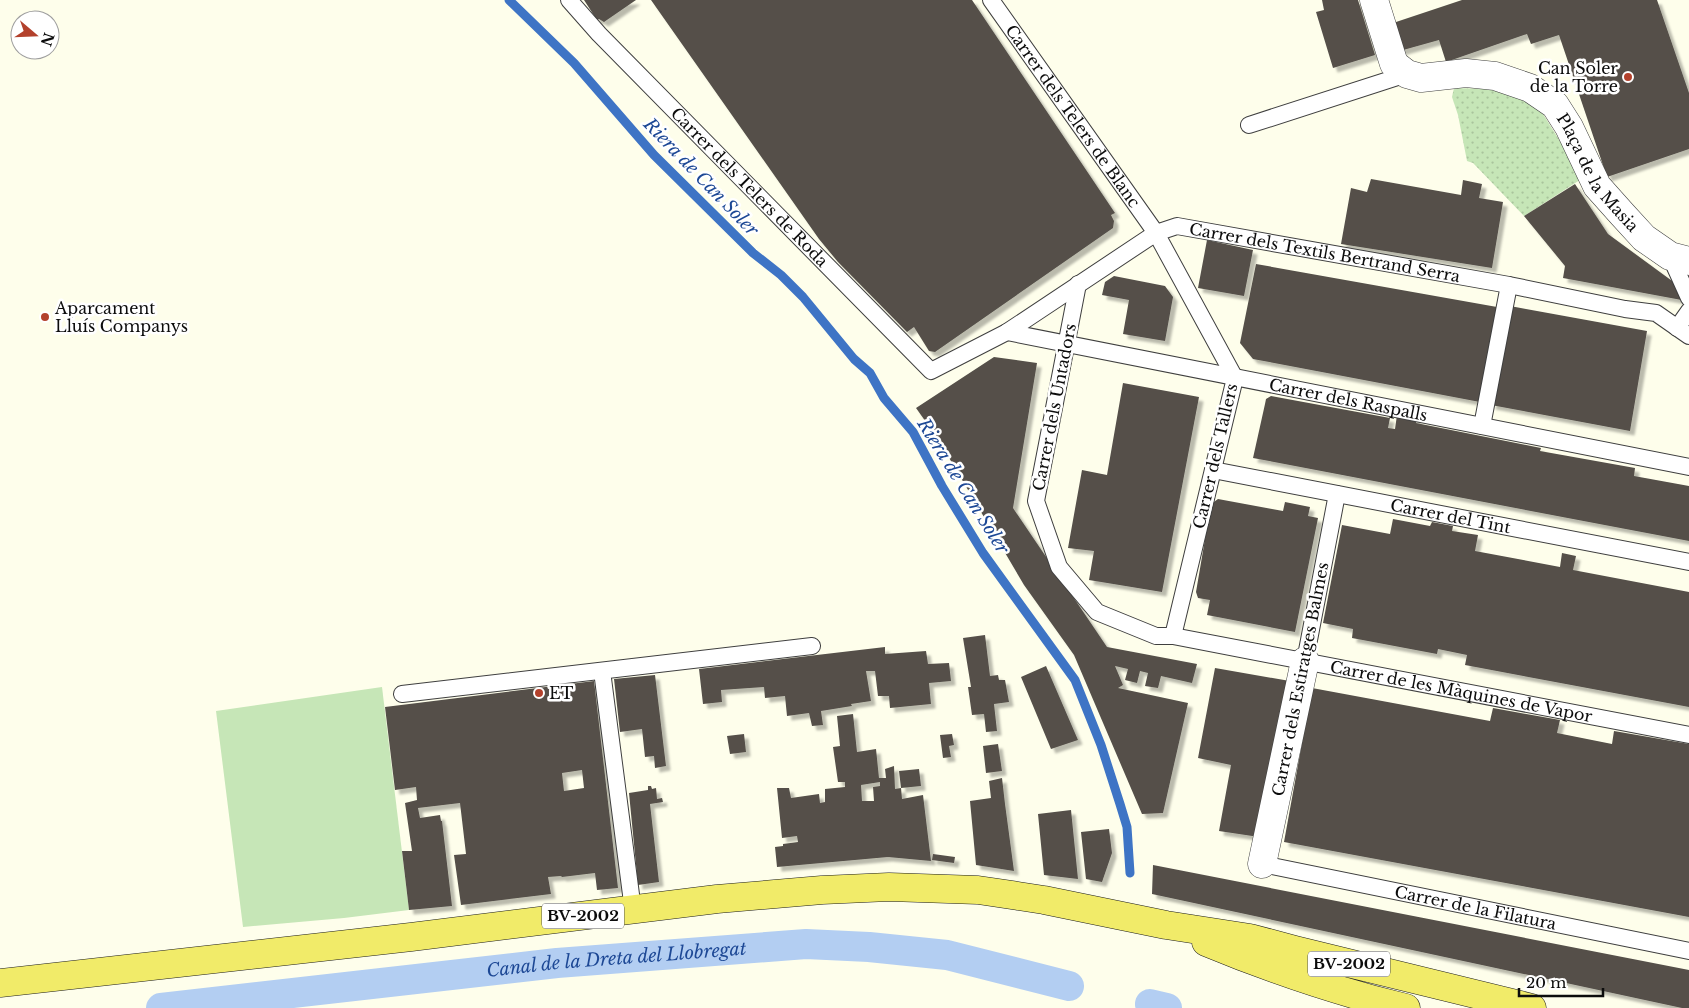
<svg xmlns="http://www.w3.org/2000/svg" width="1689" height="1008" font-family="'Libre Baskerville',serif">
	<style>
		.grass { fill: #c6e6b7 }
		.park { fill: url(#park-dots) }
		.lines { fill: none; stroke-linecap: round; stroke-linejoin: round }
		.stream { stroke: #3e74c5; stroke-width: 9 }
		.canal { stroke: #b3cef2; stroke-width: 30 }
		.building { fill: #544f49; fill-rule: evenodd; filter: url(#shadow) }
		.service-casing { stroke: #3f3f3f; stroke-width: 18 }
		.minor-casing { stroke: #3f3f3f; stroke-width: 29 }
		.primary-casing { stroke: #1d1d1d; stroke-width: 29 }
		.service { stroke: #fff; stroke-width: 16 }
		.minor { stroke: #fff; stroke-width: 28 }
		.primary { stroke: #f1eb69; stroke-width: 28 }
		.poi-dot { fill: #b3412c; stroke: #fff; stroke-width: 2 }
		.labels { text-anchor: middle; stroke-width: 5; stroke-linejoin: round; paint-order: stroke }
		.shield { fill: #fff; stroke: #555; stroke-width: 1 }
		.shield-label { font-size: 15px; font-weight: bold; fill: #0c0c0c }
		.poi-label { font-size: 16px; fill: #0c0c0c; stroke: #fff; text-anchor: start }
		.street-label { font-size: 16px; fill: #0c0c0c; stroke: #fff }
		.water-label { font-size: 18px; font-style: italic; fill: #1d4895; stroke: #fff }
	</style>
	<defs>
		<pattern id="park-dots" width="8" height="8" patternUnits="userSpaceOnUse" patternTransform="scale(1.25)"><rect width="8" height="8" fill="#c6e6b7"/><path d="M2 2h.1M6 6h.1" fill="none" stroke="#a9c49c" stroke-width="1.8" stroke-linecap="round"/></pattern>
		<filter id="shadow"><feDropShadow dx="4.5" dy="4.5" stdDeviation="1" flood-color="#0004"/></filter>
	</defs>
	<rect width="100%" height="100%" fill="#fefeeb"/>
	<path class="grass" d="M382,687L409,910L344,918L243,927L216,711Z"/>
	<path class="park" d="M1454,88L1490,89L1522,98L1543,114L1583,178L1524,216L1473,163L1467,161L1458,115L1452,97Z"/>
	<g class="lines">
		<path class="stream" d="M509,0L574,63L654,155L753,253L781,275L803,297L854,359L870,373L884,398L913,432L942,486L983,553L1075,680L1101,745L1120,804L1127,827L1130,873"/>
		<g class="canal">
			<path d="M1150,1004L1167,1008"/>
			<path id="s1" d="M161,1008L557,963L806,944L869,947L947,955L1069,986"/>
		</g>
	</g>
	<path class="building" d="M584,0H636L604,22L599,19L597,20Z
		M651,0H972L1115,213L1111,215L1114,221L1113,228L935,352L929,351L914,327L907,332L838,262L819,239Z
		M1322,0H1358L1375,55L1333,68L1316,12L1324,10Z
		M1462,0H1657L1689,93V149L1607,177L1559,35L1531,44L1527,34L1446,62L1439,40L1396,52L1387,25Z
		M1371,179L1461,195L1463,180L1482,184L1479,198L1503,202L1492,268L1341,244L1351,188L1367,192Z
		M1575,184L1608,234L1679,286L1687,301L1563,278L1565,266L1524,216Z
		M1207,240L1253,250L1244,296L1198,288Z
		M1256,264L1497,307L1480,402L1253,359L1240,343Z
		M1114,276L1165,286L1173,297L1165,341L1123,334L1129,300L1102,295L1105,282Z
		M1510,306L1647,331L1630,431L1491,405Z
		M994,357L1037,363L1013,508L1107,647L1197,664L1192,683L1161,676L1158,688L1145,686L1148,673L1140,671L1137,683L1125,680L1128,669L1115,666L1123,685L1118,688L1188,703L1163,813L1142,814L1074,655L1024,585L938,439L916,408Z
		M1123,383L1199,397L1162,592L1089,580L1094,551L1068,548L1082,470L1107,475Z
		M1271,396L1390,418L1388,428L1395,429L1397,415L1417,418L1416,423L1541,448L1540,451L1635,468L1634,476L1689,486V541L1253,458L1265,404L1266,399Z
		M1218,499L1283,511L1285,502L1310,507L1308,516L1318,518L1295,632L1207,615L1210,600L1198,598L1196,592L1211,504Z
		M1393,519L1430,526L1432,522L1453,526L1452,531L1478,535L1475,551L1560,567L1562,553L1576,556L1573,570L1689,592V707L1465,665L1467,655L1438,649L1437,654L1352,638L1353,629L1323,623L1342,525L1390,534Z
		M985,635L990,676L998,675L999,680H1005L1009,702L994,704L997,731L986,732L984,714L972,715L968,687H971L963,638Z
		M885,647V654L926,651L928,664L949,663L951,681L929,683L931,704L890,708L889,696H878L875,671H866L871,701L851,704L852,706L821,711L823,725L812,726L809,713L787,716L785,696L765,698L764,687L721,690L722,702L703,704L699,669Z
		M1046,666L1078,740L1051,749L1021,677Z
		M1215,668L1290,681L1259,837L1219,831L1231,765L1198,758Z
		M655,675L666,766L655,768L654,756L645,757L642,729L620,732L614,679Z
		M594,681L618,888L597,890L595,873L562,877L561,876L548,877L551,894L461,905L454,855L466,854L460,803L418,808L420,818L440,815L441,821H442L452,906L409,910L402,851H412L405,803L417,800L416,787L395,790L385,707ZM582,770L584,788L564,791L562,773Z
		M1312,688L1490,721L1493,708L1560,720L1557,733L1612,744L1614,731L1689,744V917L1284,842Z
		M853,714L857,752L876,749L879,778H886L885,769L894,766L895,789L901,788L899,771L919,769L921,786L901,788L902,799L923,795L931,861L888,857L777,867L775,847L783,846V844L798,842L797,836L782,838L777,788H789L791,798L819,794L820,803L825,802V789L845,787V782H838L833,747L840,746L837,716ZM880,782V786L873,787L874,801H862L861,785Z
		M744,734L746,752L730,754L727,736Z
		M952,734L954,745L949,746L951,757L943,758L940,735Z
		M998,744L1002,771L986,773L983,746Z
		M1002,778L1005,804L1014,871L976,865L970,801L991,798L989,781Z
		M648,786H651L652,789L656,788L657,799L662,798L663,802L650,804L659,882L638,885L629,793L648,790Z
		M1071,810L1078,879L1044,875L1038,814Z
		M1109,829L1112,853L1102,882L1086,879L1081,832Z
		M933,854L955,857L954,863L932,860Z
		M1153,865L1689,970V1008H1682L1152,894Z"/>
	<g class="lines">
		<g class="service-casing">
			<g id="service">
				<path id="s2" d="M569,0L599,34L931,371L1007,332L1156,233L1177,226L1509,285L1625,309L1656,313L1689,336"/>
				<path id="s3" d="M991,0L1156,233L1235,378L1173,636"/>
				<path d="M1249,125L1407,74"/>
				<path d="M1670,256L1689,298"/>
				<path id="s4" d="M1078,284L1036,501L1059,567L1097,612L1156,636H1173L1689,735"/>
				<path d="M1677,328L1689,311"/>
				<path id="s5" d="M1007,332L1689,467"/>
				<path d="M1482,426L1509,285"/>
				<path id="s6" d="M1213,470L1689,562"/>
				<path d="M1305,661L1337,494"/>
				<path d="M602,671L633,910"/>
				<path d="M402,694L812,646"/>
				<path id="s7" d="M1262,864L1689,951"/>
			</g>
		</g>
		<g class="minor-casing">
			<g id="minor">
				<path id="s8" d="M1374,0L1394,64L1407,74L1421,78L1466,73L1495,76L1530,88L1555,105L1569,127L1597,186L1622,214L1644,238L1670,256L1689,261"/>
				<path d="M1262,864L1305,661"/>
			</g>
		</g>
		<g class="primary-casing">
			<path id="primary" d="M1206,942C1271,969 1338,992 1406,1008
				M0,983L411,937L717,899L822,890L889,887L978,890L1018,896L1044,900L1166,925L1250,938L1295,950L1532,1008"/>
		</g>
		<use href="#service" class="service"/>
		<use href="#minor" class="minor"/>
		<use href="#primary" class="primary"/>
	</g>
	<g class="poi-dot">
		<circle cx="1628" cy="77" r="5"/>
		<circle cx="45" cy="317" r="5"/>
		<circle cx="539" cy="693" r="5"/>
	</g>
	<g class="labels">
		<g class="shield">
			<rect x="542" y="903.5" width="82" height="25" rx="4"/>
			<rect x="1308" y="951.5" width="82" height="25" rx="4"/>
		</g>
		<g class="shield-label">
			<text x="583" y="921">BV-2002</text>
			<text x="1349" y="969">BV-2002</text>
		</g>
		<g class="poi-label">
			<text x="1618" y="74" text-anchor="end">Can Soler<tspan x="1618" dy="18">de la Torre</tspan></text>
			<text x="55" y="314">Aparcament<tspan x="55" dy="18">Lluís Companys</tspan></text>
			<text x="549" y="699">ET</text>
		</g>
		<g class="street-label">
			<text dy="6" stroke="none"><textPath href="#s3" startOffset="142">Carrer dels Telers de Blanc</textPath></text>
			<text dy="6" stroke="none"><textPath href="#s8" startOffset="320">Plaça de la Masia</textPath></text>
			<text dy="6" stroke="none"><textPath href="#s2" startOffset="260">Carrer dels Telers de Roda</textPath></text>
			<text dy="6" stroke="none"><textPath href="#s2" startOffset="955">Carrer dels Textils Bertrand Serra</textPath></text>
			<text dy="6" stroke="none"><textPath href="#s5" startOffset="348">Carrer dels Raspalls</textPath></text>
			<text transform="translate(1054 407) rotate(-79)" y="6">Carrer dels Untadors</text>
			<text transform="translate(1215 456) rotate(-77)" y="6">Carrer dels Tallers</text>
			<text dy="6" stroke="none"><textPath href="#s6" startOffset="242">Carrer del Tint</textPath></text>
			<text transform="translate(1300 679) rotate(-79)" y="6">Carrer dels Estiratges Balmes</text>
			<text dy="6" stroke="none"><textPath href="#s4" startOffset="724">Carrer de les Màquines de Vapor</textPath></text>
			<text dy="6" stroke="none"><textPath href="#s7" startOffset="218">Carrer de la Filatura</textPath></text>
		</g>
		<g class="water-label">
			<text transform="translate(701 177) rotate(46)" y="6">Riera de Can Soler</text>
			<text transform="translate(963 486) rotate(58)" y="6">Riera de Can Soler</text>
			<text dy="6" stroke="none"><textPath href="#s1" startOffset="458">Canal de la Dreta del Llobregat</textPath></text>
		</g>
	</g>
	<g transform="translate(35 35) rotate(109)"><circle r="24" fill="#ffffff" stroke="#9e9e9e"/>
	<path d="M0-4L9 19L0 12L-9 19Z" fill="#b3412c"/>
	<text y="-8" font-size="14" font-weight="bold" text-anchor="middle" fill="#0c0c0c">N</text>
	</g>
	<path d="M1519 988v8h84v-8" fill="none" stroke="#0c0c0c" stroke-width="2.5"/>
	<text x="1526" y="988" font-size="15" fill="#0c0c0c" stroke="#ffffff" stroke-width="4" paint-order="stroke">20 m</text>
</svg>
